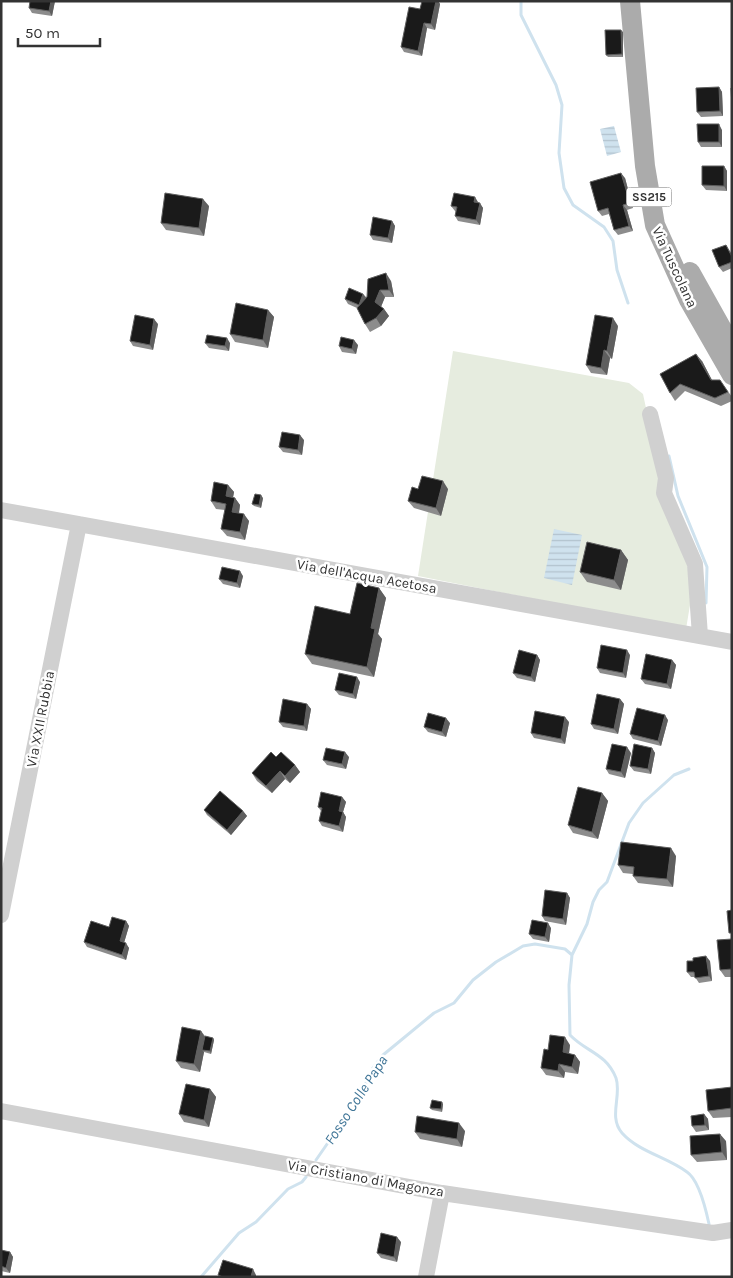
<svg xmlns="http://www.w3.org/2000/svg" width="733" height="1278" font-family="Karla,sans-serif">
	<style>
		.pitch { fill: #e6ecdf }
		.water { fill: url(#water-rules) }
		.lines { fill: none; stroke-linecap: round; stroke-linejoin: round }
		.stream { stroke: #cfe2ee; stroke-width: 3 }
		.minor { stroke: #d0d0d0; stroke-width: 16 }
		.major { stroke: #ababab; stroke-width: 20 }
		.wall { fill: #8c8c8c }
		.shaded-wall { fill: #5f5f5f }
		.building { fill: #1a1a1a; stroke: #5f5f5f }
		.labels { text-anchor: middle; stroke-width: 5; stroke-linejoin: round; paint-order: stroke }
		.shield { fill: #fff; stroke: #707070; stroke-width: 1 }
		.shield-label { font-size: 12px; font-weight: bold; fill: #333 }
		.street-label { font-size: 14px; fill: #333; stroke: #fff }
		.water-label { font-size: 15px; font-style: italic; fill: #3f7597; stroke: #fff }
	</style>
	<defs>
		<pattern id="water-rules" width="6" height="5" patternUnits="userSpaceOnUse" patternTransform="scale(1.25)"><rect width="6" height="5" fill="#cfe2ee"/><path d="M0 2.5h6" fill="none" stroke="#b2c2cd"/></pattern>
	</defs>
	<rect width="100%" height="100%" fill="#fff"/>
	<path class="pitch" d="M453,351L629,383L643,394L660,474L688,568L691,599L686,629L418,576Z"/>
	<path class="water" d="M614,126L621,152L607,156L600,129Z
		M554,529L582,535L572,585L544,578Z"/>
	<g class="lines">
		<path class="stream" d="M521,1V15L556,85L562,105L559,153L564,188L573,205L604,227L613,241L617,270L628,303
			M669,456L678,496L707,567L706,603
			M689,769L674,775L643,803L629,823L607,882L599,890L593,902L587,924L572,955L569,985L570,1035C586,1052 606,1053 616,1078C622,1095 608,1117 622,1133C639,1152 667,1157 687,1172C699,1180 706,1210 709,1224
			M316,1160L359,1098L373,1068L383,1055L434,1013L454,1003L473,980L496,962L523,946L535,944L565,949L572,955
			M201,1277L239,1233L256,1222L288,1189L302,1182L306,1177"/>
		<path class="minor" d="M650,414L666,478L664,493L695,564L700,636
			M1,510L732,642
			M1,915L79,524
			M1,1111L442,1193L713,1233L732,1230
			M426,1277L442,1193"/>
		<path class="major" d="M630,1L645,166L655,225L689,300L732,375
			M690,272L732,347"/>
	</g>
	<path class="wall" d="M55,1L52,16L32,13L29,8Z
		M422,1H438L440,4L435,30L427,28L422,56L404,52L401,47L420,9Z
		M623,32V57H608L606,55Z
		M719,87L722,92L723,116L701,117L697,112Z
		M722,130V147H701L698,142Z
		M724,166L727,171V191L706,190L702,185Z
		M625,178L633,208L627,210L633,231L618,235L614,230L609,214L602,216L598,211Z
		M478,202L483,208L480,225L458,221L455,216L456,212L455,211L451,206Z
		M209,206L204,236L166,230L161,223Z
		M392,221L395,226L392,243L373,240L370,235Z
		M726,245L732,254V268L723,272L719,267Z
		M391,281L394,297H385L381,307L384,309L389,316L381,326L370,332L365,324L357,308L348,304L345,299L363,294L366,297Z
		M268,310L274,317L268,348L235,342L230,334Z
		M158,324L153,350L133,346L130,341Z
		M618,326L612,359L610,358L607,375L591,373L586,365Z
		M205,343H230L229,351L209,348Z
		M358,345L356,354L342,352L339,346Z
		M702,361L712,380H720L732,397V401L721,406L685,391L675,401L670,393Z
		M304,440L302,455L283,452L279,447Z
		M228,485L234,492L233,497L235,498L240,505L239,513L249,521L245,540L227,536L221,529L225,510L216,509L211,501Z
		M418,489H448L441,516L414,508L408,501Z
		M263,498L261,508L254,506L252,504Z
		M621,550L628,560L621,590L587,582L580,572Z
		M243,576L240,588L223,584L219,579Z
		M379,588L386,598L378,634L382,639L374,677L312,664L305,654Z
		M537,655L540,660L535,682L517,678L513,673Z
		M630,655L626,678L600,673L597,668Z
		M672,660L676,665L671,689L645,684L641,679Z
		M360,682L356,699L339,695L335,690Z
		M620,699L624,704L618,734L594,729L591,724Z
		M307,704L311,709L307,731L283,727L279,722Z
		M668,720L661,746L633,739L630,734Z
		M569,722L565,744L534,738L531,733Z
		M450,723L446,737L428,732L424,727Z
		M652,748L655,753L651,774L634,771L630,766Z
		M631,753L625,778L609,774L606,769Z
		M276,757L295,765L300,772L290,783L285,779L272,793L257,781L252,773Z
		M349,757L346,769L327,765L323,760Z
		M602,793L608,801L598,839L573,833L568,825Z
		M342,797L346,802L343,812L346,817L343,832L322,826L319,821L321,811L318,807Z
		M204,810L243,811L247,816L231,835L207,815Z
		M676,856L673,887L638,883L633,876V874L623,873L618,865Z
		M567,893L570,898L566,925L545,921L542,916Z
		M126,921L129,926L124,943L129,948L126,960L87,947L84,942L109,927Z
		M551,928L549,942L533,939L529,934Z
		M732,939V977H725L720,970Z
		M710,961L712,981L699,983L695,977H691L687,972Z
		M201,1031L205,1036L213,1038L214,1040L211,1054L204,1052L200,1072L181,1068L176,1061Z
		M570,1045L569,1054L575,1055L580,1062L578,1074L565,1072L564,1078L546,1075L541,1068L548,1050Z
		M732,1087V1117L713,1118L708,1111Z
		M210,1089L216,1097L209,1127L184,1122L179,1114Z
		M443,1104L442,1112L432,1110L430,1108Z
		M704,1114L708,1119L709,1130L696,1132L692,1126Z
		M465,1131L462,1147L420,1139L415,1132Z
		M726,1141L727,1160L697,1162L691,1155Z
		M401,1242L397,1262L381,1258L377,1253Z
		M1,1250L10,1252L13,1257L10,1273L1,1271Z"/>
	<path class="shaded-wall" d="M51,1H55L52,16L49,11Z
		M436,1H438L440,4L435,30L431,24Z
		M424,23L427,28L422,56L418,51Z
		M621,30L623,32V57L622,54Z
		M719,87L722,92L723,116L720,111Z
		M719,124L722,130V147L719,142Z
		M724,166L727,171V191L724,186Z
		M621,173L625,178L633,208L630,203Z
		M475,197L478,202L477,207L474,202Z
		M203,199L209,206L204,236L199,228Z
		M480,203L483,208L480,225L476,220Z
		M623,205L627,210L633,231L629,226Z
		M392,221L395,226L392,243L388,238Z
		M386,273L391,281L394,297L389,290Z
		M380,290L385,297L380,309L375,302Z
		M363,294L367,299L359,305Z
		M384,309L389,316L381,326L376,318Z
		M268,310L274,317L268,348L263,340Z
		M613,318L618,326L612,359L607,351Z
		M154,319L158,324L153,350L150,345Z
		M227,338L230,343L229,351L225,346Z
		M354,340L358,345L356,354L352,349Z
		M604,350L610,358L607,375L601,368Z
		M696,354L702,361L716,388L711,380Z
		M300,435L304,440L302,455L298,450Z
		M443,481L448,489L441,516L436,508Z
		M228,485L234,492L232,503L226,496Z
		M261,495L263,498L261,508L259,505Z
		M235,498L240,505L238,519L232,512Z
		M244,514L249,521L245,540L240,532Z
		M621,550L628,560L621,590L614,580Z
		M240,571L243,576L240,588L237,583Z
		M379,588L386,598L378,634L382,639L374,677L367,667L371,628Z
		M627,650L630,655L626,678L623,673Z
		M537,655L540,660L535,682L531,677Z
		M672,660L676,665L671,689L667,684Z
		M357,677L360,682L356,699L353,694Z
		M620,699L624,704L618,734L614,729Z
		M307,704L311,709L307,731L304,726Z
		M665,715L668,720L661,746L658,741Z
		M565,717L569,722L565,744L561,739Z
		M446,718L450,723L446,737L442,732Z
		M627,747L631,753L625,778L621,772Z
		M652,748L655,753L651,774L648,769Z
		M345,752L349,757L346,769L342,764Z
		M295,765L300,772L290,783L285,776Z
		M280,771L285,779L272,793L266,786Z
		M602,793L608,801L598,839L592,832Z
		M342,797L346,802L343,812L346,817L343,832L339,826V811Z
		M243,811L247,816L231,835L227,830Z
		M671,848L676,856L673,887L667,879Z
		M567,893L570,898L566,925L563,919Z
		M126,921L129,926L123,946L120,941Z
		M548,923L551,928L549,942L545,937Z
		M126,943L129,948L126,960L122,955Z
		M706,956L710,961L712,981L709,976Z
		M201,1031L206,1039L202,1050L204,1052L200,1072L194,1064Z
		M565,1037L570,1045L568,1060L563,1052Z
		M213,1038L214,1040L211,1054L210,1051Z
		M575,1055L580,1062L578,1074L572,1067Z
		M559,1064L565,1072L564,1078L558,1071Z
		M210,1089L216,1097L209,1127L204,1120Z
		M442,1102L443,1104L442,1112L441,1109Z
		M704,1114L708,1119L709,1130L705,1125Z
		M459,1123L465,1131L462,1147L457,1139Z
		M720,1134L726,1141L727,1160L722,1152Z
		M397,1237L401,1242L397,1262L394,1257Z
		M10,1252L13,1257L10,1273L6,1268Z
		M253,1269L256,1275V1277H251Z"/>
	<path class="building" d="M30,1H51L49,11L29,8Z
		M422,1H436L431,24L424,23L418,51L401,47L409,7L420,9Z
		M605,30H621L622,54L606,55Z
		M719,87L720,111L697,112L696,88Z
		M731,88H732V107Z
		M697,124H719V142H698Z
		M702,166H724V186L702,185Z
		M621,173L630,203L623,205L629,226L614,230L608,208L598,211L590,182Z
		M165,193L203,199L199,228L161,223Z
		M454,193L475,197L474,202L480,203L476,220L455,216L457,207L451,206Z
		M373,217L392,221L388,238L370,235Z
		M726,245L732,257V262L719,267L712,250Z
		M386,273L389,290H380L375,302L384,309L376,318L365,324L357,308L367,297L368,279Z
		M349,288L363,294L359,305L345,299Z
		M236,303L268,310L263,340L230,334Z
		M135,315L154,319L150,345L130,341Z
		M595,315L613,318L607,351L604,350L601,368L586,365Z
		M207,335L227,338L225,346L205,343Z
		M341,337L354,340L352,349L339,346Z
		M696,354L711,380H720L728,392L715,398L680,384L670,393L660,374Z
		M282,432L300,435L298,450L279,447Z
		M422,476L443,481L436,508L408,501L412,487L418,489Z
		M214,482L228,485L226,496L235,498L232,512L244,514L240,532L221,529L226,504L211,501Z
		M255,494L261,495L259,505L252,504Z
		M587,542L621,550L614,580L580,572Z
		M222,567L240,571L237,583L219,579Z
		M357,583L379,588L371,628L375,629L367,667L305,654L315,606L350,614Z
		M601,645L627,650L623,673L597,668Z
		M519,650L537,655L531,677L513,673Z
		M646,654L672,660L667,684L641,679Z
		M339,673L357,677L353,694L335,690Z
		M597,694L620,699L614,729L591,724Z
		M283,699L307,704L304,726L279,722Z
		M637,708L665,715L658,741L630,734Z
		M535,711L565,717L561,739L531,733Z
		M428,713L446,718L442,732L424,727Z
		M612,744L627,747L621,772L606,769Z
		M634,744L652,748L648,769L630,766Z
		M326,748L345,752L342,764L323,760Z
		M271,752L276,757L281,752L295,765L285,776L280,771L266,786L252,773Z
		M578,787L602,793L592,832L568,825Z
		M220,791L243,811L227,830L204,810Z
		M321,792L342,797L339,811L343,812L339,826L319,821L322,808L318,807Z
		M621,842L671,848L667,879L633,876L634,867L618,865Z
		M545,890L567,893L563,919L542,916Z
		M732,910V933H729L727,911Z
		M112,917L126,921L120,941L126,943L122,955L84,942L91,921L109,927Z
		M532,920L548,923L545,937L529,934Z
		M732,939V969L720,970L717,940Z
		M706,956L709,976L695,978L694,972H687V961H693V958Z
		M182,1027L201,1031L194,1064L176,1061Z
		M550,1035L565,1037L563,1052L575,1055L572,1067L559,1064L558,1071L541,1068L544,1049L548,1050Z
		M205,1036L213,1038L210,1051L202,1050Z
		M186,1084L210,1089L204,1120L179,1114Z
		M732,1087V1108L708,1111L706,1090Z
		M432,1100L442,1102L441,1109L430,1108Z
		M704,1114L705,1125L692,1126L691,1116Z
		M417,1116L459,1123L457,1139L415,1132Z
		M720,1134L722,1152L691,1155L690,1136Z
		M381,1233L397,1237L394,1257L377,1253Z
		M1,1250L10,1252L6,1268L1,1266Z
		M223,1260L253,1269L251,1277H223L218,1275Z"/>
	<g class="labels">
		<rect class="shield" x="626.5" y="187.5" width="45" height="19" rx="4"/>
		<g class="shield-label">
			<text x="649" y="201">SS215</text>
		</g>
		<g class="street-label">
			<text transform="translate(675 267) rotate(65)" y="5">Via Tuscolana</text>
			<text transform="translate(367 576) rotate(10)" y="5">Via dell'Acqua Acetosa</text>
			<text transform="translate(40 719) rotate(-79)" y="5">Via XXII Rubbia</text>
			<text transform="translate(366 1178) rotate(10)" y="5">Via Cristiano di Magonza</text>
		</g>
		<g class="water-label">
			<text transform="translate(356 1100) rotate(-57)" y="5">Fosso Colle Papa</text>
		</g>
	</g>
	<rect width="733" height="1278" fill="none" stroke="#333333" stroke-width="5"/>
	<path d="M18 38v8h82v-8" fill="none" stroke="#333333" stroke-width="2.5"/>
	<text x="25" y="38" font-size="15" fill="#333333" stroke="#ffffff" stroke-width="4" paint-order="stroke">50 m</text>
</svg>
